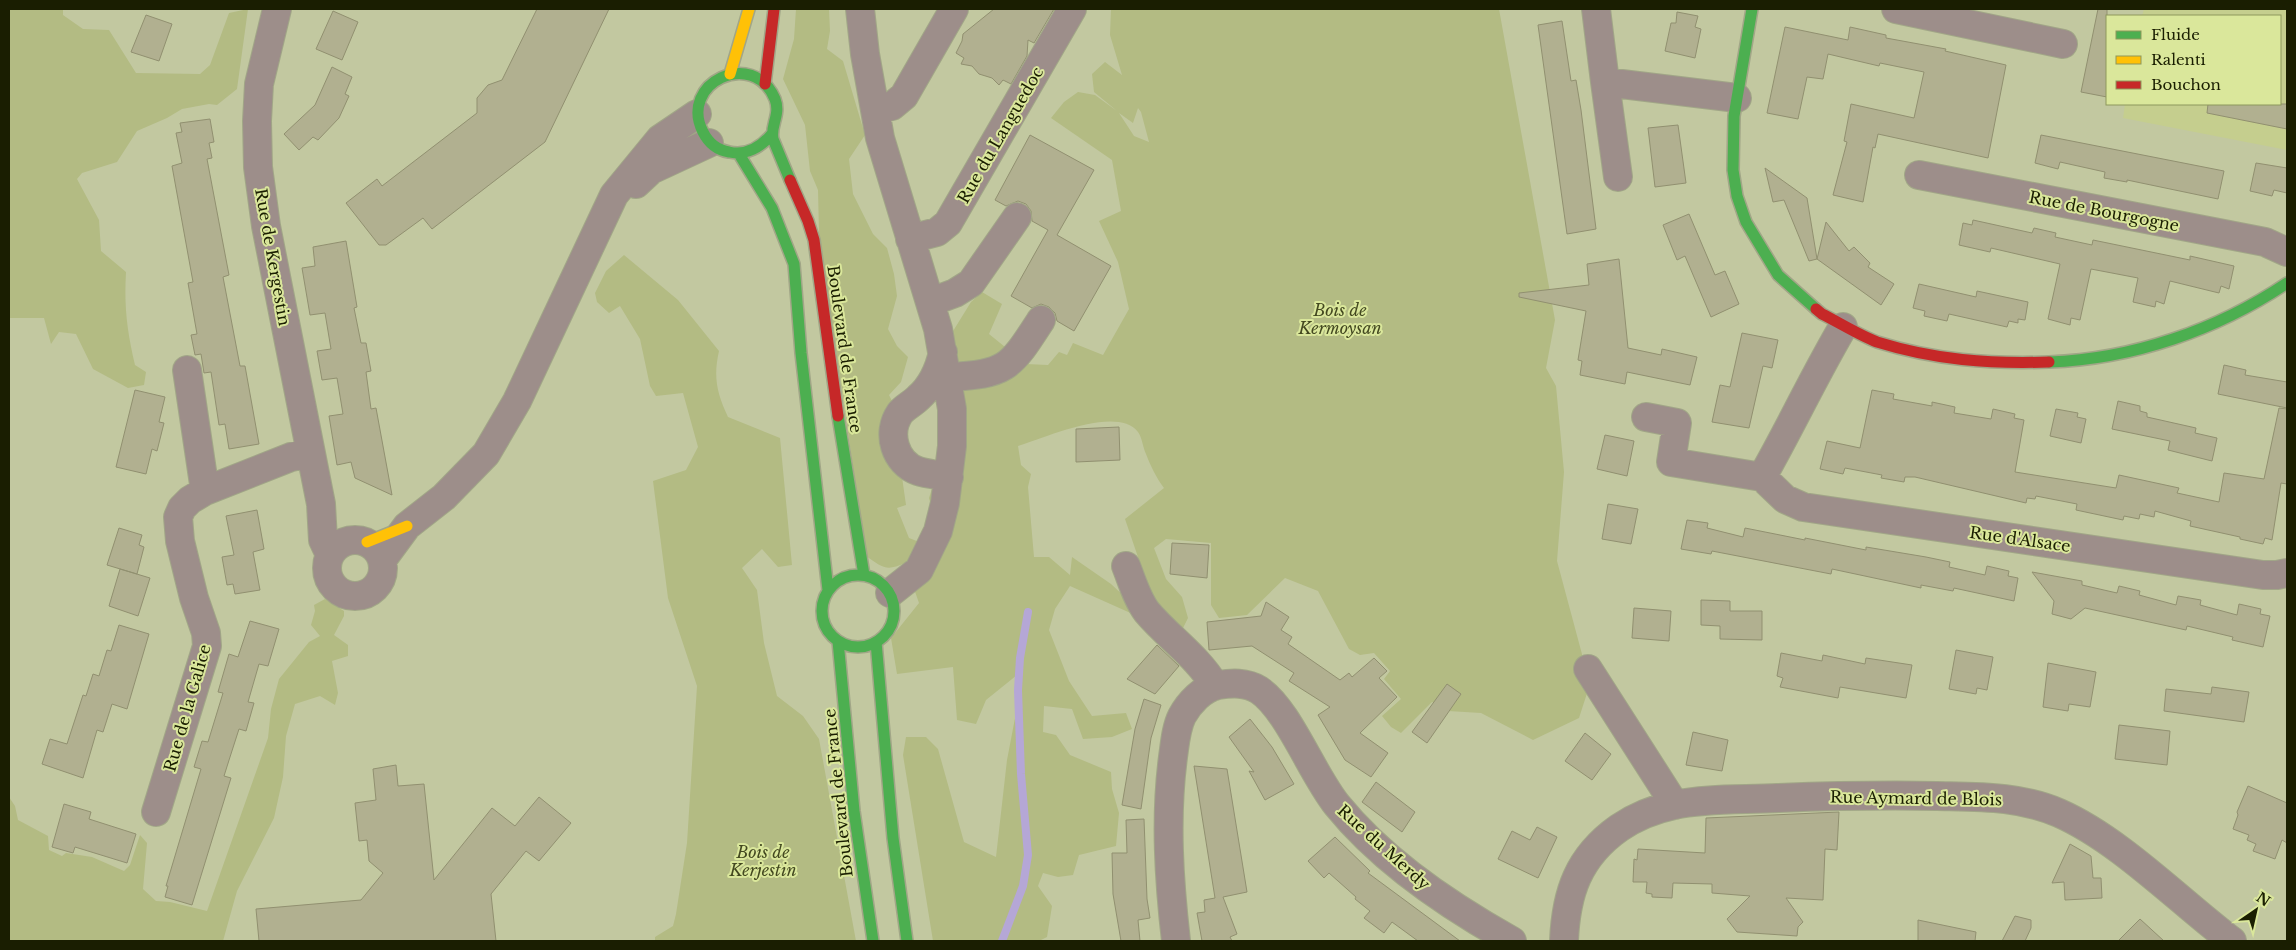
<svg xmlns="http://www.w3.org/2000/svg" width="2296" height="950" font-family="'Libre Baskerville',serif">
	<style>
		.built { fill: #c5ce8e }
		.green { fill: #b3bb83; fill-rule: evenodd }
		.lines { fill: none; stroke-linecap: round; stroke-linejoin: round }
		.stream { stroke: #b5a7d6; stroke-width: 8 }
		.building { fill: #b1b090; stroke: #919070 }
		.street-casing { stroke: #a1a687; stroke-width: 30 }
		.fast-casing { stroke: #a1a687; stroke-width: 14 }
		.slow-casing { stroke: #a1a687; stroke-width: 14 }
		.jam-casing { stroke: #a1a687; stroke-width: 14 }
		.street { stroke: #9d8e8a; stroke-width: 28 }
		.fast { stroke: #4caf50; stroke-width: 11 }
		.slow { stroke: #ffc107; stroke-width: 11 }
		.jam { stroke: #c62828; stroke-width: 11 }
		.labels { text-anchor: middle; stroke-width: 4; stroke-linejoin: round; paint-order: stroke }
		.street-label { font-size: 16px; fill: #1a1e01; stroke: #dae79b }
		.park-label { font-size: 16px; font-style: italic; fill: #434820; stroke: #dae79b }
	</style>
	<rect width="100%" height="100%" fill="#c2c8a0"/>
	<path class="built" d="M2144,9H2287V150L2123,118L2125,104H2280V16H2142Z"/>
	<path class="green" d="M9,9H63V15L83,29L109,30L136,73L200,74L210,65L229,13L248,9L237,89L217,105L209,104L182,109L167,118L137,131L117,162L82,173L77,179L99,220L101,251L126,272C124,307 127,331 135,365L146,372L144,385L128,388L93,369L76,334L59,332L51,344L44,318H9Z
		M796,9H829L830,31L827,49L843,61L865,135L849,159L853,194L873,234L887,248L894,274L897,296L888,329L897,346L908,357L901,382L889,395L899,415L901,470L906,505L897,508L909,538L937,549V526L929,498L938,470L950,336L971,302L982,292L1002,304L989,334L1026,364L1048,365L1059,352L1067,355L1073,343L1103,355L1129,309L1118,262L1099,221L1121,211L1112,160L1051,118L1064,102L1078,92L1095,95L1117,111L1094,92L1092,74L1105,62L1122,75L1110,35L1111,9H1499L1555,320L1546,368L1556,386L1564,472L1557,561L1590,684L1579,718L1533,740L1481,713L1448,711L1432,702L1401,733L1391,727L1382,716L1401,699L1384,679L1390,671L1374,653L1360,655L1349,649L1318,591L1285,578L1247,615L1219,618L1211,605V543L1166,539L1154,548L1166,579L1182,597L1188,618L1181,632L1149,605L1139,560L1125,519L1164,488C1156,477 1151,467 1146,454C1143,448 1142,437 1138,432C1117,405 1045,438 1018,446L1021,465L1031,474L1028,487L1034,557H1049L1070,575L1072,557L1111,584L1138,609L1135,615L1070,586L1055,609L1049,630L1069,681L1092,716L1126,713L1132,729L1112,737L1083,739L1072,709L1044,706L1043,732L1056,735L1070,755L1111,772L1112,789L1119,813L1116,846L1079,855L1073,875L1058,877L1043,873L1038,886L1052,906L1047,937L1039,941H933L903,755L906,737H926L938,749L964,842L996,857L1007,760L1016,713L1017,675L986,700L976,724L957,720L953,667L897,674L891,638L919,603L905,563C886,572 882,567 866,556L819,233L818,190L810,171L805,125L783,79L794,39ZM1138,108L1141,112L1149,142L1134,136L1119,113L1133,123Z
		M624,255L678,300L719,351C713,377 717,394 728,417L780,438L792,565L778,567L762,549L742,568L757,590L764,643L777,696L803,716L819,739L856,941H655V937L673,926L676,914L687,843L697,686L668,598L653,481L686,470L698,447L683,393L656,396L650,386L640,339L620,306L609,313L597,302L595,293L606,271Z
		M325,599L344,611V616L334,635L348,645V656L332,661L338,693L335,705L320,696L295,704L286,736L283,777L274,818L237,891L223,941H9V797L15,806L18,820L48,836L49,850L62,856L66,853L92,857L124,871L130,865L140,835L147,843L143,889L156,901L170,902L207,911L268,738L271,709L279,679L309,642L320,636L311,625L315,611L314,605Z"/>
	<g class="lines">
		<path class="stream" d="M1002,941L1023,886L1028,855L1021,774L1018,690L1020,658L1028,612"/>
	</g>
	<path class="building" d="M537,9H609L545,142L432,229L423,218L386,245H379L346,203L377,179L382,186L477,113V98L488,85L502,80Z
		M994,9H1054L1034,43L1028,40L1027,56L1011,84L1003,80L999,85L992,78L979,74L972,66L961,64L964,58L956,53L962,41L963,34Z
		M2098,9H2107V97L2081,92Z
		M333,11L358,22L342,60L316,49Z
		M1677,12L1698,16L1695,27L1701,29L1695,58L1665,51L1671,23H1676Z
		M146,15L172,24L159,61L131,52Z
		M1562,21L1571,81L1576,80L1581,110L1596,229L1567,234L1538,25Z
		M1785,27L1848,40L1850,27L1886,35V38L1946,49L1945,51L2006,65L1988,158L1878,134L1875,148L1873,147L1863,202L1833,195L1847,142L1844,141L1851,104L1914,118L1924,72L1880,63L1879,66L1828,54L1823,79L1807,77L1798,119L1767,113Z
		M332,67L352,77L345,94L349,96L339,118L318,140L313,137L299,150L284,134L315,105Z
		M2208,104H2287V129L2207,113Z
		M210,119L214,142L209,143L212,158L207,159L229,275L223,277L240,366H245L259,444L229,449L225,424L219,425L211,372L204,373L201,354L195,355L191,335L197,334L188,283L193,282L172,166L182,163L176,133L182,132L180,123Z
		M1678,125L1686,183L1655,187L1648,128Z
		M1030,135L1094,170L1057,235L1111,266L1074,331L1057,321L1055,313L1049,307L1041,304L1032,308L1011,296L1048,230L1032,221L1031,211L1026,204L1018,201L1006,206L995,200Z
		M2041,135L2224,171L2218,199L2127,180V182L2104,178L2105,172L2060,162L2058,169L2035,163Z
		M2256,163L2287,168V193L2274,190L2272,196L2250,191Z
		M1765,168L1807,198L1817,259L1809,261L1784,200L1773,202Z
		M1689,214L1715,275L1725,271L1739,304L1711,317L1685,256L1677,260L1663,225Z
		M1973,220L2032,233L2034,228L2056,233L2055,237L2092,245L2093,240L2190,260V256L2234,266L2229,289L2221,286L2219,293L2170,281L2164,304L2156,301L2155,307L2133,302L2138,278L2091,269L2080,320L2071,318L2070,325L2048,319L2060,264L1991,248L1990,252L1959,245L1963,223L1972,225Z
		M1826,222L1849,251L1854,247L1870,263L1868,267L1894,284L1881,305L1817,259Z
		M346,241L357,307L354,308L361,343H366L371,371L366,372L371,409L376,408L392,495L355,478L351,462L337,465L329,416L343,414L337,378L322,380L317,351L331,349L325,313L310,315L302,268L315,266L313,247Z
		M1619,259L1628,348L1661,355L1662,349L1697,357L1690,385L1627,372L1625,384L1580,375L1582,361L1578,360L1586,311L1519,297V293L1589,285L1587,264Z
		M1919,284L1976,297L1977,291L2028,302L2025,320L2018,319V323L2009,321L2007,327L1949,314L1947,321L1924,316L1925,311L1913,308Z
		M1742,333L1778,340L1772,368L1763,366L1749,428L1712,422L1720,385L1730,387Z
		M2224,365L2246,370L2245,375L2287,382V408L2218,394Z
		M135,390L165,397L159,422L164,423L157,451L152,449L146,474L116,467Z
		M1872,390L1894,394L1893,399L1932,406V402L1955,407L1954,413L1991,419L1993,409L2015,414L2014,418L2024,420L2015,472L2116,488L2119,475L2179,488L2177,493L2219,502L2224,473L2264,479L2279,408L2287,409V484L2281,483L2272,540L2265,538L2263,544L2240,539V537L2190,526L2191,521L2155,511L2154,517L2140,514L2139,519L2124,516L2123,520L2076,510L2077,504L2036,496L2035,499L2027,498L2026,503L1915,477H1905L1904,482L1881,478L1882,475L1845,468L1843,474L1820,469L1827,441L1860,448Z
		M2118,401L2140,406V411L2147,413V417L2196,428L2195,433L2217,438L2212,461L2168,450L2170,441L2112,429Z
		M2056,409L2078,413L2077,417L2086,419L2081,443L2050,436Z
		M1119,427L1120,460L1076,462V429Z
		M1605,435L1634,441L1627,476L1597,469Z
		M1608,504L1638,509L1631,544L1602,539Z
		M257,510L264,549L253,552L260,590L235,594L233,584L227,585L222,557L234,555L226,516Z
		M1687,520L1708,523L1707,528L1743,537L1745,528L1805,540V538L1866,550V547L1926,557L1950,562L1949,567L1985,575L1987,566L2009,571L2008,576L2018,578L2014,601L1954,588L1953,591L1921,585V588L1832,569L1831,574L1712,551L1711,554L1681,549Z
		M119,528L142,535L139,545L144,547L137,574L107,565Z
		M1172,543L1209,545L1207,578L1170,574Z
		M120,569L150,578L138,616L109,606Z
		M2032,572L2082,581V585L2117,593L2119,586L2140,591L2139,595L2176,605L2178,596L2201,600L2200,605L2237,615L2239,604L2261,609L2260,614L2270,616L2263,647L2232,640L2233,637L2187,626L2186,630L2085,608L2071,619L2052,614L2054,601Z
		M1701,600L1730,601V611H1762V640L1720,639V626L1701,625Z
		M1266,602L1289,617L1281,630L1292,637L1288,644L1340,680L1349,673L1352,677L1374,658L1387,671L1379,678L1397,697L1360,733L1388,753L1371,777L1345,760L1318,715L1330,707L1289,681L1294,673L1252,646L1209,650L1207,622L1261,616Z
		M1634,608L1671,611L1669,641L1632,638Z
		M250,621L279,629L268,666L259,664L248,702L254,703L246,731L239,729L230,757L224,776L231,778L192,905L165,897L168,886H166L201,769L194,767L202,741L208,742L223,693L218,692L229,654L238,657Z
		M119,625L149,634L127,709L112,704L103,732L97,730L83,778L42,764L50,739L67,744L83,695L86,696L93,674L99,676L107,650L111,651Z
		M1157,645L1179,666L1155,694L1127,679Z
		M1956,650L1993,657L1987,690L1977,688L1976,694L1949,689Z
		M1781,653L1822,661L1823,655L1865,664L1866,658L1912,665L1906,698L1840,687L1838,698L1780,687L1783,678L1777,676Z
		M2048,663L2096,672L2090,707L2069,704L2068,711L2043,707Z
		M1447,684L1461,694L1427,743L1412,732Z
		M2212,687L2249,692L2244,722L2164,711L2166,689L2211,694Z
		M1144,699L1161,705L1151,738L1141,809L1122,805L1135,729Z
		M1250,719L1272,747L1294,784L1265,800L1249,771L1254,772L1229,737Z
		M2119,725L2170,731L2167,765L2115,759Z
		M1693,732L1728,740L1722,771L1686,765Z
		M1585,733L1611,754L1592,780L1565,761Z
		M396,765L398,786L424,784L434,880L492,808L515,826L539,797L571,823L539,861L526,851L491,894L496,941H259L256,909L361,900L383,873L369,861L367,840L359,841L355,803L376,800L373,769Z
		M1194,766L1227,769L1247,892L1223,897L1237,934L1230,937L1232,941H1202L1197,913L1205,912L1204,900L1215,898Z
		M1376,782L1415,812L1402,832L1362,802Z
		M2248,786L2287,803V843L2282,840L2275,859L2253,851L2256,844L2247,840L2249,835L2233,829L2238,815L2237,812Z
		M64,804L91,812L89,819L136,834L127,863L75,847L73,853L52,847Z
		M1839,812L1837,850L1825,849L1823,900L1786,898L1803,922L1798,927L1797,936L1737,932L1727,919L1750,896L1712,893V884L1673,883L1672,898L1652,897V894L1646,893L1647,882H1633L1634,859L1637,860L1638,849L1705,853L1706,818Z
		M1144,819L1147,899L1150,918L1138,920L1140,941H1121L1113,894L1112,853H1127L1126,820Z
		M1537,827L1557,837L1538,878L1498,859L1512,831L1530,840Z
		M1335,837L1370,871L1368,873L1460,941H1418L1392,922L1384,933L1364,918L1370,911L1355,899L1356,897L1329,873L1324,878L1308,861Z
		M2070,844L2091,856L2093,878H2101L2102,898L2065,900L2064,882L2052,883Z
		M2015,916L2031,920V928L2025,941H2002Z
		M2140,919L2164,941H2118Z
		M1918,920L1976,932L1975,941H1918Z"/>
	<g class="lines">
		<g class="street-casing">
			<path id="street" d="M277,9L259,84L257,121L258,167L266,226L321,504L323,540L330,555
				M860,9L865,54L880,138L938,329L952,409V446L945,503L938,531L919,570L890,593
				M1596,9L1605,82L1737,98
				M1896,9L2063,44
				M1605,82L1618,177
				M875,110L892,106L904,96L954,9
				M1919,175L2265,242L2287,252
				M636,184L651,170L709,143
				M910,239L937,232L948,223L1072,9
				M931,302L955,293L971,283L1017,217
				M943,352C939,370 932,386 918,398C912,404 905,407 900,413C886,433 895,463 918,471C927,474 939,475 949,477
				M187,370L205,491
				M948,377C1007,374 1010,368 1041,320
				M1646,417L1677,423L1671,462L1762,477L1785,499L1803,507L2263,575H2277L2287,573
				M1762,477C1790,428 1814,376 1843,327
				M327 568a28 28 0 1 1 56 0a28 28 0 1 1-56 0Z
				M382,560L407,526L444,497L486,454L517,401L614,195L660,139L697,114
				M1126,566C1132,581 1137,599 1147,612C1169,638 1197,656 1215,686
				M1588,669L1675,805
				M156,812L207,646L206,633L194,598L180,541L178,517L182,508L190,500L205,491L291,457L310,453
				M1176,941C1169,880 1165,818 1173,757C1175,743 1176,728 1182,716C1189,703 1203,688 1218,685C1232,683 1246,682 1259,690C1288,709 1312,774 1337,805C1383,862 1449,906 1512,941
				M1564,941C1566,893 1578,857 1619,828C1635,817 1655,809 1674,805C1707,798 1744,800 1778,798C1831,796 1884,795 1937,796C1979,797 2020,796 2059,813C2120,840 2179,901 2232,941"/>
		</g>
		<g class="fast-casing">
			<path id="fast" d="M1752,9L1734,116L1733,170L1737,196L1746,222L1778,275L1816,309
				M772,134C761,147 746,156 729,152C717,150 708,142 703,132C678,83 753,47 775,99C781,115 770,125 773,139L790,180
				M739,154L772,208L794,264L801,353L828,590
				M2049,362C2133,359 2217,330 2287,283
				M838,416L864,575
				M822 611a36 36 0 1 1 72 0a36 36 0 1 1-72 0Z
				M838,641L854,811L873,941
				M876,642L893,838L907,941"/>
		</g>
		<g class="slow-casing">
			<path id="slow" d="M730,74L749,9
				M367,542L407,526"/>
		</g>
		<g class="jam-casing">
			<path id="jam" d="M765,84L774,9
				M790,180L808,221L814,240L838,416
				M1816,309L1822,314C1840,323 1859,335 1877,342C1935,360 1989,364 2049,362"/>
		</g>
		<use href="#street" class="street"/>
		<use href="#fast" class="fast"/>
		<use href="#slow" class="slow"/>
		<use href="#jam" class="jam"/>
	</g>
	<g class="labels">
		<g class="street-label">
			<text transform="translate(1000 135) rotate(-60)" y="6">Rue du Languedoc</text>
			<text transform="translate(2104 211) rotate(11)" y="6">Rue de Bourgogne</text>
			<text transform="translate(273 257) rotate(80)" y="6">Rue de Kergestin</text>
			<text transform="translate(845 349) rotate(82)" y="6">Boulevard de France</text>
			<text transform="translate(2020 539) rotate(8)" y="6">Rue d'Alsace</text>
			<text transform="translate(187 708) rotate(-74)" y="6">Rue de la Galice</text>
			<text transform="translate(838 793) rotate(-96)" y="6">Boulevard de France</text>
			<text transform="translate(1916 798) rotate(1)" y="6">Rue Aymard de Blois</text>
			<text transform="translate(1384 847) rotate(42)" y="6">Rue du Merdy</text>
		</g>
		<g class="park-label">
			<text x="1340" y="316">Bois de<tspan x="1340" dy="18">Kermoysan</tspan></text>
			<text x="763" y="858">Bois de<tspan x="763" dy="18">Kerjestin</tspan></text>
		</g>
	</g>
	<rect width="2296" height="950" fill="none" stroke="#1a1e01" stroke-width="20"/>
	<rect x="2106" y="15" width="175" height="90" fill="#dae79b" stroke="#8d975d"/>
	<rect x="2116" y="31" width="25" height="8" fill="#4caf50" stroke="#8d975d"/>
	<text x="2151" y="40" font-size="15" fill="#1a1e01">Fluide</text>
	<rect x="2116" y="56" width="25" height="8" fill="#ffc107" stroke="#8d975d"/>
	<text x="2151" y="65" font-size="15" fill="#1a1e01">Ralenti</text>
	<rect x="2116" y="81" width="25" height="8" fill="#c62828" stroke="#8d975d"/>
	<text x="2151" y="90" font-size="15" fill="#1a1e01">Bouchon</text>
	<g transform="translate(2256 910) rotate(34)" stroke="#dae79b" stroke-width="4" paint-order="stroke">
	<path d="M0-4L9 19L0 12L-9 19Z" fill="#1a1e01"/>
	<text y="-8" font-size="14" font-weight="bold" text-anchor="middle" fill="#1a1e01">N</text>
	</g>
</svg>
